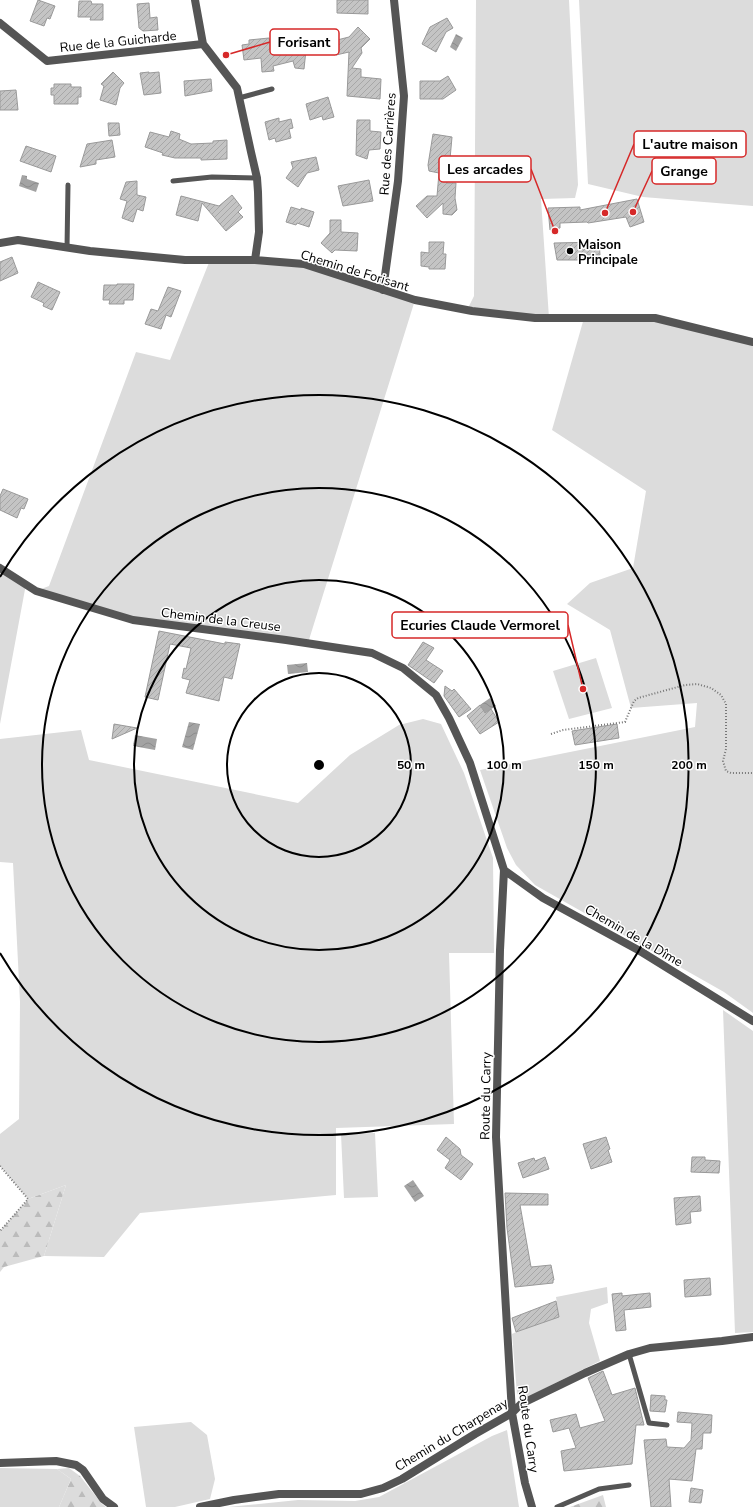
<svg xmlns="http://www.w3.org/2000/svg" width="753" height="1507" font-family="'Nunito Sans',sans-serif">
	<style>
		.green { fill: #dcdcdc }
		.forest { fill: url(#forest-firs) }
		.water { fill: url(#water-waves) }
		.building { fill: url(#building-hatch); stroke: #999 }
		.lines { fill: none; stroke-linecap: round; stroke-linejoin: round }
		.path { stroke: #777; stroke-width: 2; stroke-dasharray: 1 2; stroke-linecap: butt }
		.service { stroke: #555; stroke-width: 5 }
		.minor { stroke: #555; stroke-width: 8 }
		.ring { fill: none; stroke: #000; stroke-width: 2 }
		.poi-dot { fill: #000; stroke: #fff; stroke-width: 1.5 }
		.labels { text-anchor: middle; stroke-width: 3; stroke-linejoin: round; paint-order: stroke }
		.street-label { font-size: 13px; fill: #000; stroke: #fff }
		.poi-label { font-size: 13px; font-weight: bold; fill: #000; stroke: #fff; text-anchor: start }
		.centre { fill: #000; stroke: #fff; stroke-width: 2 }
		.ring-label { font-size: 12px; text-anchor: middle; font-weight: bold; fill: #000; stroke: #fff; stroke-width: 3; stroke-linejoin: round; paint-order: stroke }
		.leader { fill: none; stroke: #d62828; stroke-width: 1.5 }
		.callout-dot { fill: #d62828; stroke: #fff; stroke-width: 1.5 }
		.callout { fill: #fff; stroke: #d62828; stroke-width: 1.5 }
		.callout-label { font-size: 14px; text-anchor: middle; font-weight: bold; fill: #000 }
	</style>
	<defs>
		<pattern id="forest-firs" width="22" height="20" patternUnits="userSpaceOnUse"><rect width="22" height="20" fill="#dcdcdc"/><path d="M5 1l3.5 6h-7zM16 11l3.5 6h-7z" fill="#bbb"/></pattern>
		<pattern id="water-waves" width="16" height="10" patternUnits="userSpaceOnUse"><rect width="16" height="10" fill="#a3a3a3"/><path d="M0 5q4-4 8 0t8 0" fill="none" stroke="#8b8b8b"/></pattern>
		<pattern id="building-hatch" width="6" height="6" patternUnits="userSpaceOnUse"><rect width="6" height="6" fill="#c4c4c4"/><path d="M-1 1l2-2M0 6l6-6M5 7l2-2" fill="none" stroke="#a7a7a7"/></pattern>
	</defs>
	<rect width="100%" height="100%" fill="#fff"/>
	<path class="green" d="M476,0H569L578,185L575,198L541,199L549,318L467,310L474,296Z
		M579,0H753V206L643,197L588,184Z
		M210,260L304,264L415,300L308,643L133,620L36,591L49,586L136,352L170,360Z
		M584,318H655L753,342V1013L724,992L535,885L516,865L507,848L480,770L695,727L697,703L631,708L610,630L567,604L590,583L633,568L646,491L552,430Z
		M0,568L26,584L0,724Z
		M596,658L612,708L569,719L553,671Z
		M423,719L441,724L464,773L493,858L494,953H449L454,1124L336,1128V1195L140,1213L104,1257L44,1256L66,1185L28,1199L0,1166V1134L19,1119L20,1002L13,863L0,862V739L81,730L89,760L298,803L350,755L399,725Z
		M723,1010L753,1031V1332L735,1333Z
		M375,1133L378,1197L344,1198L341,1134Z
		M607,1287L608,1303L591,1309L589,1323L600,1361L527,1397L517,1394L512,1334L516,1332L559,1317L556,1297Z
		M191,1422L207,1435L215,1479L210,1499L175,1507H146L134,1427Z
		M507,1430L519,1507H228L298,1500L355,1501L379,1497L492,1436Z
		M0,1468L57,1469L71,1479L59,1507H0Z"/>
	<path class="forest" d="M66,1185L44,1256L4,1267L0,1272V1231L28,1199Z
		M69,1468L80,1476L102,1504L106,1507H59L71,1479L57,1469Z
		M603,1495L606,1507H570Z"/>
	<path class="water" d="M456,34L463,38L456,51L450,47Z
		M22,175L27,176V179L39,183L36,192L19,186Z
		M307,663L308,672L288,674L287,665Z
		M490,698L496,706L485,713L480,705Z
		M189,722L200,724L193,750L182,747Z
		M135,735L157,739L155,750L133,746Z
		M413,1180L424,1196L415,1202L404,1186Z"/>
	<path class="building" d="M38,0L55,6L50,19L47,18L44,26L30,21Z
		M337,0H368V14L337,13Z
		M79,1H91L92,4H103V20H90L91,17H78Z
		M149,3L150,18L157,17L158,30L143,31L139,28L137,4Z
		M447,18L453,28L446,32L436,52L422,44L430,27Z
		M358,27L370,39L361,48L362,53L352,68L361,69V77L381,79L380,99L347,96L349,52L336,55L333,41L349,37Z
		M308,37L312,47L306,50L304,69L295,68L293,61L273,66L274,71L262,72L261,58L244,60L242,45L249,44V40L269,38L270,43L294,46L295,39L301,40Z
		M113,72L124,83L120,88L116,105L100,100L104,86L101,84Z
		M149,72V73L159,72L161,93L144,95L140,73Z
		M448,76L456,90L443,99H420V81H440Z
		M211,79L212,91L185,96L184,81Z
		M54,84H71V87H81V97H78V104H54V95H51V88H54Z
		M16,90L18,110H0V91Z
		M328,97L334,117L323,120L322,116L310,120L306,104Z
		M279,118V122L291,119L293,128L289,129L291,138L276,142L275,138L269,140L265,122Z
		M357,120H370V131L381,132L380,149L369,150L367,159L356,155Z
		M108,123H119L120,135L109,136Z
		M171,131L180,134L179,139L191,144L213,143V141L227,140V159L201,160V158H175L162,155L163,153L145,147L150,132L169,137Z
		M433,134L452,137L450,159L447,158V183H456L455,198L457,210L452,215L443,214V203L427,218L416,206L427,196H437L439,173L429,171L428,165Z
		M112,140L115,157L96,160V164L80,167L87,144Z
		M26,146L56,156L51,172L20,161Z
		M316,157L319,170L307,173L298,187L286,178L293,168L291,162Z
		M369,180L373,201L343,206L338,186Z
		M137,181V195L146,197L143,211L137,209L133,222L122,218L127,201L120,199L126,182Z
		M232,195L242,208L238,212L243,217L226,231L202,203L198,221L176,215L181,196L219,206Z
		M637,199L644,222L630,227L626,217L588,223L587,222L560,223V228L550,230L548,208L580,207V210Z
		M291,207L301,210V208L314,212L309,227L297,223L296,225L286,222Z
		M330,220H341V232L358,233L357,251L335,250L332,253L321,243L330,233Z
		M429,242H444L443,254H446L445,269H429V267L421,266V252L429,253Z
		M599,242L600,255H584V260H557L554,243Z
		M12,257L18,273L0,281V262Z
		M38,282L60,292L52,310L43,306L44,303L31,297Z
		M117,284H134L133,300H124V304H109L110,300H103L104,285H117Z
		M168,287L181,291L171,317L166,315L161,329L145,324L151,309L158,311Z
		M3,489L28,499L24,509L21,508L17,518L0,510V496Z
		M159,631L225,644V642L240,644L232,679L224,677L219,701L186,693L190,680L182,678L184,668L186,669L191,648L170,644L158,700L145,697Z
		M423,642L434,648L426,660L443,671L434,683L408,665Z
		M445,686L452,691L454,689L471,709L459,717L444,696Z
		M480,705L485,713L491,709L499,722L480,734L467,716Z
		M114,724L137,728L112,739Z
		M617,724L619,738L575,745L572,731Z
		M446,1137L460,1149L461,1155L473,1164L461,1180L445,1168L450,1160L437,1150Z
		M606,1137L610,1149L608,1150L612,1162L591,1169L583,1144Z
		M545,1157L549,1169L523,1178L518,1163L534,1158L535,1161Z
		M692,1157H705V1160L720,1161L719,1173L691,1172Z
		M505,1193L548,1194V1205H520L531,1267L551,1265L554,1280H553V1283L515,1287L507,1228Z
		M700,1196L701,1211L690,1212L691,1223L676,1225L674,1198Z
		M710,1278L711,1295L685,1297L684,1280Z
		M622,1293V1296L650,1293L651,1307L624,1310L626,1330L616,1331L612,1294Z
		M556,1301L559,1317L516,1332L512,1318Z
		M603,1371L612,1395L635,1388L644,1425H636L632,1464L564,1471L561,1451L576,1448L569,1428L553,1432L550,1420L576,1414L580,1428L605,1421L588,1378Z
		M651,1395L665,1396V1400H667L665,1412L650,1411Z
		M678,1412L712,1415L711,1433H703L702,1449H696L692,1481L669,1479L671,1507H651L644,1440L666,1439L667,1447L684,1448L691,1440L692,1423L677,1422Z
		M691,1488L703,1490L701,1503L689,1502Z"/>
	<g class="lines">
		<path class="path" d="M551,734L563,730L625,722L634,701L638,698L685,685L697,684L711,688L721,695L726,704V749L723,761L726,771L731,773H753
			M0,1166L28,1199L0,1231"/>
		<path class="service" d="M239,98L272,89
			M173,181L212,177L257,178
			M67,248L68,185
			M629,1354L649,1423L667,1425
			M557,1507L599,1489L629,1485"/>
		<path class="minor" d="M195,0L203,44L237,88L251,152L257,178L258,192L259,232L255,260
			M0,23L47,61L203,44
			M0,243L18,240L90,251L185,260H255L304,264L415,300L472,311L535,318H655L753,342
			M383,290L398,181L404,96L394,0
			M0,568L36,591L133,620L286,640L372,653L403,668L436,695L449,718L470,763L504,870L500,950L496,1137L512,1413L525,1483L532,1507
			M504,870L543,898L640,951L753,1021
			M0,1463L56,1461L76,1465L83,1470L103,1499L114,1507
			M200,1507L234,1500L279,1494H361L383,1488L402,1479L475,1434L512,1413L521,1404L585,1373L629,1354L650,1348L722,1341L753,1337"/>
	</g>
	<g class="ring">
		<circle cx="319" cy="765" r="92"/>
		<circle cx="319" cy="765" r="185"/>
		<circle cx="319" cy="765" r="277"/>
		<path d="M0 577A370 370 0 1 1 0 953"/>
	</g>
	<circle class="poi-dot" cx="570" cy="251" r="4"/>
	<g class="labels">
		<g class="street-label">
			<text transform="translate(118 41) rotate(-6)" y="5">Rue de la Guicharde</text>
			<text transform="translate(387 144) rotate(-86)" y="5">Rue des Carrières</text>
			<text transform="translate(355 270) rotate(17)" y="5">Chemin de Forisant</text>
			<text transform="translate(221 619) rotate(7)" y="5">Chemin de la Creuse</text>
			<text transform="translate(634 935) rotate(30)" y="5">Chemin de la Dîme</text>
			<text transform="translate(485 1096) rotate(-89)" y="5">Route du Carry</text>
			<text transform="translate(529 1429) rotate(82)" y="5">Route du Carry</text>
			<text transform="translate(451 1434) rotate(-31)" y="5">Chemin du Charpenay</text>
		</g>
		<g class="poi-label">
			<text x="578" y="249">Maison<tspan x="578" dy="15">Principale</tspan></text>
		</g>
	</g>
	<circle cx="319" cy="765" r="6" class="centre"/>
	<g class="ring-label">
		<text x="411" y="769">50 m</text>
		<text x="504" y="769">100 m</text>
		<text x="596" y="769">150 m</text>
		<text x="689" y="769">200 m</text>
	</g>
	<path class="leader" d="M226 55L270 42M605 213L634 144M555 231L531 169M633 212L652 171M583 689L568 625"/>
	<g class="callout-dot">
		<circle cx="226" cy="55" r="4"/>
		<circle cx="605" cy="213" r="4"/>
		<circle cx="555" cy="231" r="4"/>
		<circle cx="633" cy="212" r="4"/>
		<circle cx="583" cy="689" r="4"/>
	</g>
	<g class="callout">
		<rect x="270" y="29" width="69" height="26" rx="4"/>
		<rect x="634" y="131" width="112" height="26" rx="4"/>
		<rect x="439" y="156" width="92" height="26" rx="4"/>
		<rect x="652" y="158" width="64" height="26" rx="4"/>
		<rect x="392" y="612" width="176" height="26" rx="4"/>
	</g>
	<g class="callout-label">
		<text x="304" y="47">Forisant</text>
		<text x="690" y="149">L'autre maison</text>
		<text x="485" y="174">Les arcades</text>
		<text x="684" y="176">Grange</text>
		<text x="480" y="630">Ecuries Claude Vermorel</text>
	</g>
</svg>
